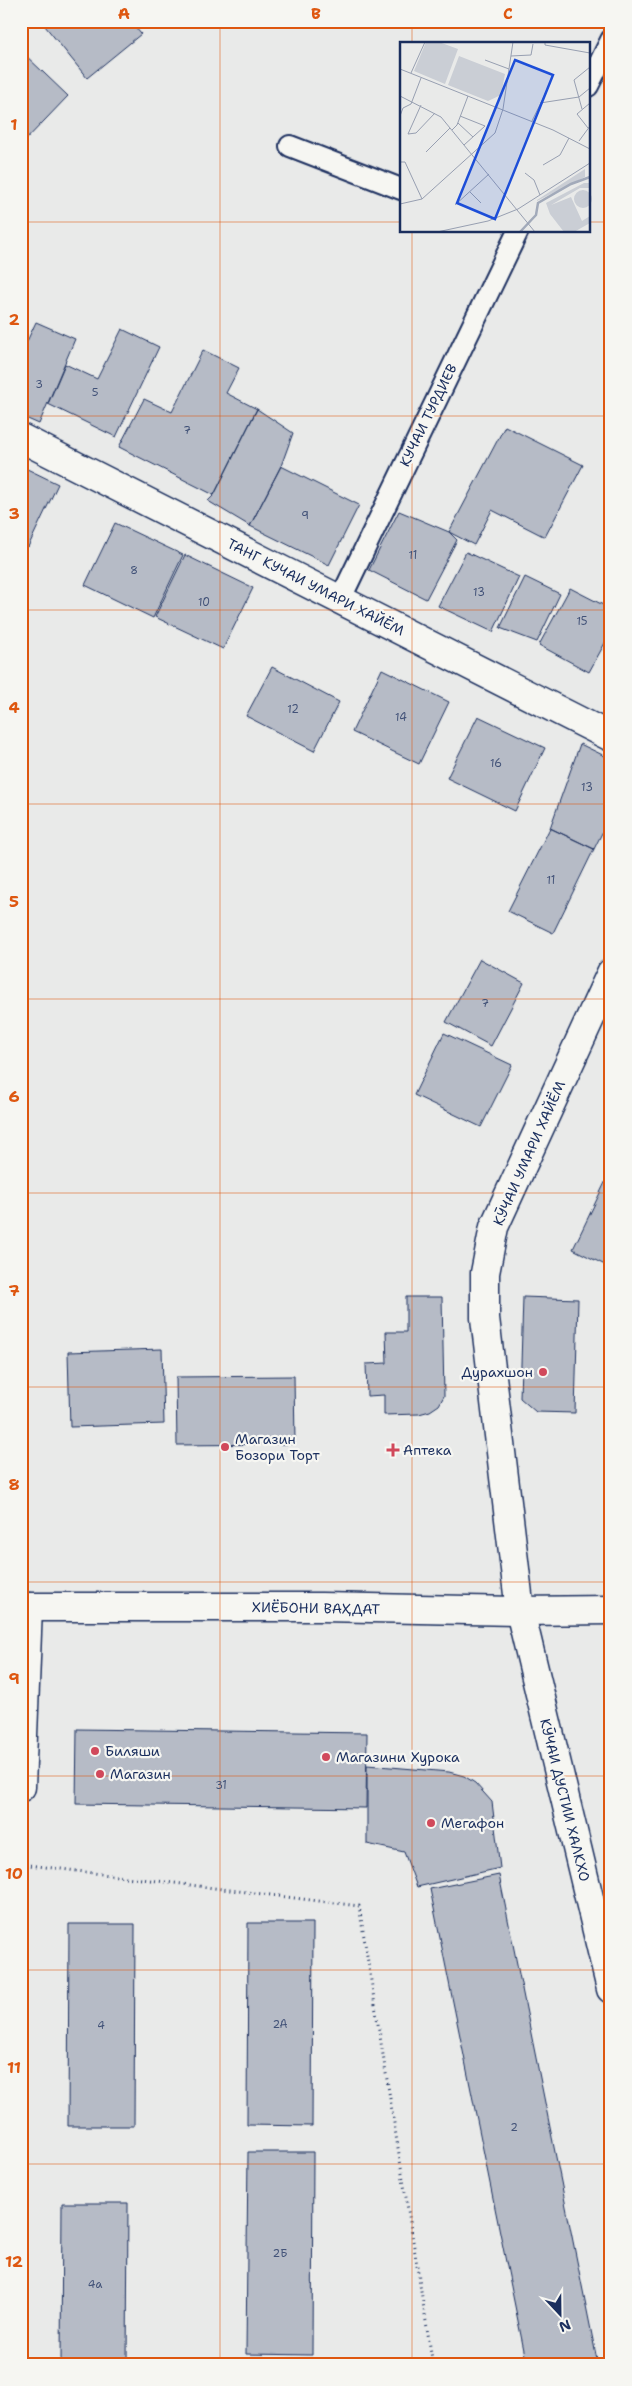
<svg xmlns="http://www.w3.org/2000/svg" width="632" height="2386" font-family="'Shantell Sans',sans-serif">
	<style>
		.building { fill: #b6bbc6; stroke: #1b2f5e }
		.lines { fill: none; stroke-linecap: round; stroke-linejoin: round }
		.service-casing { stroke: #1b2f5e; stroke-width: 24 }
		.minor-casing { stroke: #1b2f5e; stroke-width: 31 }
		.tertiary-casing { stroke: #1b2f5e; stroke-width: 31 }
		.secondary-casing { stroke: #1b2f5e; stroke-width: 31 }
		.path { stroke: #1b2f5e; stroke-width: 3; stroke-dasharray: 1 4; stroke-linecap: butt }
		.service { stroke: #f6f6f2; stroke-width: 20 }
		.minor { stroke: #f6f6f2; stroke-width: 28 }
		.tertiary { stroke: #f6f6f2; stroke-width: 28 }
		.secondary { stroke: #f6f6f2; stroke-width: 28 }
		.grid { fill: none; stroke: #de5710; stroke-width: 1; stroke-opacity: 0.55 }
		.poi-dot { fill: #d1495b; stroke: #f6f6f2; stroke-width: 2 }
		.labels { text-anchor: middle; stroke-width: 4.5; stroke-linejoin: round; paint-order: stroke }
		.number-label { font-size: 11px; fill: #425278 }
		.street-label { font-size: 14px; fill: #1b2f5e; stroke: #f6f6f2 }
		.poi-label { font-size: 14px; fill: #1b2f5e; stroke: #f6f6f2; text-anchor: start }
		.inset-river { fill: none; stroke: #a2aaba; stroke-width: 2.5 }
		.inset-road { fill: none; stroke: #979fb1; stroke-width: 1 }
		.view { fill: #1d4ed8; fill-opacity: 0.15; stroke: #1d4ed8; stroke-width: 2.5 }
		.inset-edge { fill: none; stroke: #1b2f5e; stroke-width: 2.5 }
		.neatline { fill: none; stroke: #de5710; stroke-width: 2 }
		.grid-label { font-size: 16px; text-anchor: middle; font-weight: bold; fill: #de5710 }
	</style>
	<rect width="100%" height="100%" fill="#e9eae9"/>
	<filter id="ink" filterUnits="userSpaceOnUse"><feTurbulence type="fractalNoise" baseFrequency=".02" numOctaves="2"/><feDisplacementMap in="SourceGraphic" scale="10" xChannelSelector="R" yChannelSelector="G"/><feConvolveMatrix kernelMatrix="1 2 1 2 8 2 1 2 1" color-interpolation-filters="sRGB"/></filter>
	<g filter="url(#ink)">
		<path class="building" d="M41,21H130L141,34L87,78Z
			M21,51L68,96L21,145Z
			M36,322L75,339L39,424L21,416V354Z
			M122,329L159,347L116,437L48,404L65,364L97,379Z
			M203,350L239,368L226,393L257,409L214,495L119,447L144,399L172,412Z
			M257,409L293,433L281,466L250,526L208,501L214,495Z
			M505,426L583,465L545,537L492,510L474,545L449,532Z
			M21,466L58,484L28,547L21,543Z
			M281,466L359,505L329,565L250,526Z
			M399,511L449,532L457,540L426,599L369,570Z
			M115,523L183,555L153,618L85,585Z
			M466,552L519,577L493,632L438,606Z
			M185,555L253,588L223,649L155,617Z
			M525,577L560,594L537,642L500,628Z
			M570,588L611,609V632L589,672L539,645Z
			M272,667L339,702L314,751L246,716Z
			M382,669L449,702L419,764L352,732Z
			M478,716L545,748L515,811L447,778Z
			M580,744L611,759V815L594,849L550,828Z
			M550,828L594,849L553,933L508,911Z
			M480,959L524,983L491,1046L446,1022Z
			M444,1033L512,1065L481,1127L414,1095Z
			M611,1170V1268L573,1249Z
			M406,1297H442L444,1396L439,1405L430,1411L419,1414L384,1415V1395L367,1396L366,1364L387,1363L386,1332H406Z
			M523,1297L578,1299L575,1413L536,1412L520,1398Z
			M610,1327L611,1407H609Z
			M162,1349L164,1424L70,1427L68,1352Z
			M294,1376L295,1444L177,1445L176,1377Z
			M77,1729L367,1733L366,1808L76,1804Z
			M367,1765L449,1772L464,1776L475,1783L492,1802L500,1868L417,1887L404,1852L367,1844Z
			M499,1875L598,2365H527L430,1889Z
			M248,1923H313L312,2126L247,2125Z
			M69,1924H135L134,2126H68Z
			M248,2152H313L312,2355L246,2354Z
			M62,2203H128L127,2365H61Z"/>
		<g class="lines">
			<g class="service-casing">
				<path id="service" d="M588,86L611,40
					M290,146L401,189
					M340,600L518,231"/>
			</g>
			<g class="minor-casing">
				<path id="minor" d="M21,438L611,737
					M520,1611L485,1318V1273L494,1227L611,973
					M21,1787L28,1607"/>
			</g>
			<g class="tertiary-casing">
				<path id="tertiary" d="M520,1611L611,1989"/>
			</g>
			<g class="secondary-casing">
				<path id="secondary" d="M21,1607H322L520,1611L611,1610"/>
			</g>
			<path class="path" d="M21,1864L359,1906L433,2365"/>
			<use href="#service" class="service"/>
			<use href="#minor" class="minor"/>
			<use href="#tertiary" class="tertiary"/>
			<use href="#secondary" class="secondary"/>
		</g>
	</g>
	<path class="grid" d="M220,21V2365M412,21V44M21,222H401M588,222H611M412,231V2365M21,416H611M21,610H611M21,804H611M21,999H611M21,1193H611M21,1387H611M21,1582H611M21,1776H611M21,1970H611M21,2164H611"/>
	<g class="poi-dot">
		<circle cx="543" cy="1372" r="5"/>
		<circle cx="225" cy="1447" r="5"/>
		<path d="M390.5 1442.5h5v5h5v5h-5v5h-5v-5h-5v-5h5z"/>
		<circle cx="95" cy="1751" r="5"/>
		<circle cx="326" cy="1757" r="5"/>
		<circle cx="100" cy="1774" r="5"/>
		<circle cx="431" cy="1823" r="5"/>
	</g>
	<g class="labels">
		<g class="number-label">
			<text x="39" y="388">3</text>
			<text x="95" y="396">5</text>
			<text x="187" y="434">7</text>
			<text x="305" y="519">9</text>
			<text x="413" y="559">11</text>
			<text x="134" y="574">8</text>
			<text x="479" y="596">13</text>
			<text x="204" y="606">10</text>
			<text x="582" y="625">15</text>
			<text x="293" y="713">12</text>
			<text x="401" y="721">14</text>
			<text x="496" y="767">16</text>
			<text x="587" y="791">13</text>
			<text x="551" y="884">11</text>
			<text x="485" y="1007">7</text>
			<text x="221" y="1789">31</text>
			<text x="280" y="2028">2A</text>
			<text x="101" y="2029">4</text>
			<text x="514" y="2131">2</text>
			<text x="280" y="2257">2Б</text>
			<text x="95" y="2288">4а</text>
		</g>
		<g class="street-label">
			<text transform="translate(428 415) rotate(-64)" y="5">КУЧАИ ТУРДИЕВ</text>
			<text transform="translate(316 587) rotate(27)" y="5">ТАНГ КУЧАИ УМАРИ ХАЙЁМ</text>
			<text transform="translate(529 1153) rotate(-66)" y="5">КӮЧАИ УМАРИ ХАЙЁМ</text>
			<text transform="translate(316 1608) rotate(1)" y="5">ХИЁБОНИ ВАҲДАТ</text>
			<text transform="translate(565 1800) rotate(76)" y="5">КӮЧАИ ДУСТИИ ХАЛКХО</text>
		</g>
		<g class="poi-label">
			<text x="533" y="1377" text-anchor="end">Дурахшон</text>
			<text x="235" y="1444">Магазин<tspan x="235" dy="16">Бозори Торт</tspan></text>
			<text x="403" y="1455">Аптека</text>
			<text x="105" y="1756">Биляши</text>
			<text x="336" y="1762">Магазини Хурока</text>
			<text x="110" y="1779">Магазин</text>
			<text x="441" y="1828">Мегафон</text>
		</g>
	</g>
	<g transform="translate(400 42)">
		<rect width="190" height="190" fill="#e9eae9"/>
		<path d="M26,0H39L58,7L45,42L14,29ZM59,14L105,32L101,53L88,59L48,43ZM185,127V135L137,159V158ZM184,141H190V146H180L151,163L171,155L182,179L190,174V181L174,190H164L150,172L146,161ZM174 157a9 9 0 1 1 18 0a9 9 0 1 1-18 0Z" fill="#caced5"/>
		<path class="inset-river" d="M120,190L136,173L138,161L171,142L190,135"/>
		<path class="inset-road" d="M145,0V3L190,11M111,14L131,13L133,2M85,18L109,27M0,27L153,88L190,107M11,31L25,0M0,54L41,75L135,190M140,61L179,55L190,46M182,67L174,38L190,25M0,74L3,66L11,62L21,36M60,74L85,84L64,103M132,79L148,46M58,81L73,95M188,86L177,72L190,61M52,88L57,83L68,54M8,92L16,91L35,71M8,92L21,63M179,99L190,84M26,110L50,86M0,120H5L22,157M143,123L160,113L169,96M125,131L134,138L140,153M70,150L81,161M0,162L22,157L95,91L103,67L113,0M55,163L89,132M37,190L88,179L118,167L190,121"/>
		<path class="view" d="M115,18L153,33L95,177L57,161Z"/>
		<rect width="190" height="190" class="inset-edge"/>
	</g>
	<rect width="632" height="2386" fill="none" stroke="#f6f6f2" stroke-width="55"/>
	<g transform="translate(560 2314) rotate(158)" stroke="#f6f6f2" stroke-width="4" paint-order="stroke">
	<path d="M0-4L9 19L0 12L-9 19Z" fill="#1b2f5e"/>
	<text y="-8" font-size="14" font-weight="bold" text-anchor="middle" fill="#1b2f5e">N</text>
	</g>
	<rect x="28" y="28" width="576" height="2330" class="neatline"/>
	<g class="grid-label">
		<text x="124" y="19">A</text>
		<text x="316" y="19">B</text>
		<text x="508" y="19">C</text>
		<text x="14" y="130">1</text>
		<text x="14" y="325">2</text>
		<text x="14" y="519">3</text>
		<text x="14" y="713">4</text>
		<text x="14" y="907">5</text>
		<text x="14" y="1102">6</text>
		<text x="14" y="1296">7</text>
		<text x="14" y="1490">8</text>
		<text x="14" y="1684">9</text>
		<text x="14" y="1879">10</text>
		<text x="14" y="2073">11</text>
		<text x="14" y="2267">12</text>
	</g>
</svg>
